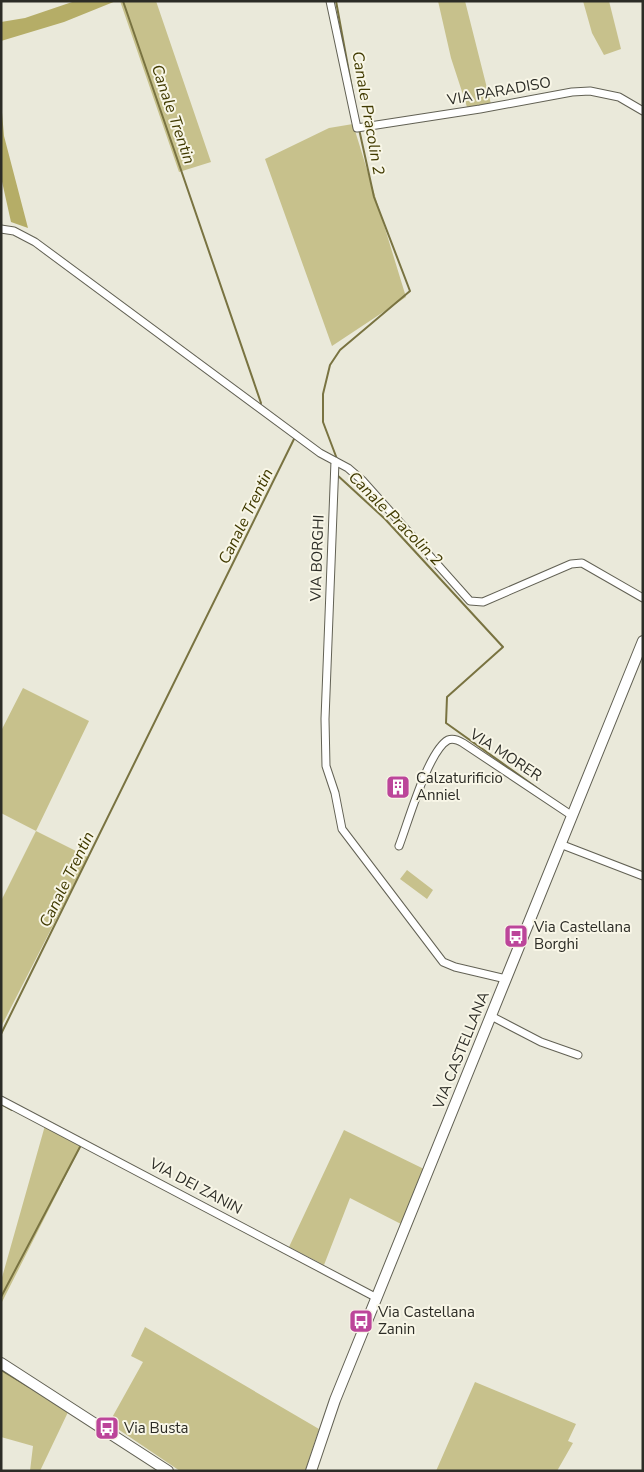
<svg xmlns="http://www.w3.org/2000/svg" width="644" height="1472" font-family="'Nunito Sans',sans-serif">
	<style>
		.green { fill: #c7c18c }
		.forest { fill: #b5ad67 }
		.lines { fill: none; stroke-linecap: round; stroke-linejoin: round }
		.stream { stroke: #797341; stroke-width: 2 }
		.street-casing { stroke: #626154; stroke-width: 9 }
		.secondary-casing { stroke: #626154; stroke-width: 12 }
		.street { stroke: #fff; stroke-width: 7 }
		.secondary { stroke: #fff; stroke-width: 10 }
		.labels { text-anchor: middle; stroke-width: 4; stroke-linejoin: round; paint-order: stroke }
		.street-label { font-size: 15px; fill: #2c2c26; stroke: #f8f6e7 }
		.poi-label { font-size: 15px; fill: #2c2c26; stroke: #f8f6e7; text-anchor: start }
		.water-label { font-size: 16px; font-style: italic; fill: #403a00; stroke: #f8f6e7 }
	</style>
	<rect width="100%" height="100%" fill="#eae9da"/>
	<path class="green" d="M120,1H156L211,162L179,172Z
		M438,1H465L491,104L467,107L451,58Z
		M583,1H609L621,49L604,55L592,33Z
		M353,124L406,297L332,346L265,159L329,128Z
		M23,688L89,721L36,831L88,857L1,1027V901L36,831L1,813V731Z
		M407,870L433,890L427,899L400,879Z
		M46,1122L83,1142L2,1302L1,1281Z
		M344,1130L424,1169L401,1224L350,1198L324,1265L289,1247Z
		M145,1327L319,1429L305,1471H180L109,1423L143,1362L131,1356Z
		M1,1366L69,1410L40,1471H30L33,1446L1,1437Z
		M475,1382L576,1424L568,1441L573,1443L557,1471H436Z"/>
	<path class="forest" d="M75,1H116L64,22L1,41V22L25,18Z
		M1,101L4,136L28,228L11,222L1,177Z"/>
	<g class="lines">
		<path class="stream" d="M123,1L261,403L260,405
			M336,1L355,105
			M337,459L323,422V394L330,365L340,350L410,291L374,197L359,129
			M336,474L385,519L503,647L447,697L446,723L540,790
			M1,1034L295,437
			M1,1104L12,1110
			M1,1297L81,1145
			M1,1370L29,1387"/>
		<g class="street-casing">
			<path id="street" d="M330,1L357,128L480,109L572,92L590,91L619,97L643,111
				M1,229L14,231L35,242L320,453L348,468L363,481L470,601L483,602L571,564L582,563L643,598
				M335,461L325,719L326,766L335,793L342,829L443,962L455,967L506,979
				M560,844L643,876
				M399,846C408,823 428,751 448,740C453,738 458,740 463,743L571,815
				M491,1016L541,1042L578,1055
				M1,1100L377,1298"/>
		</g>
		<g class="secondary-casing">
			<path id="secondary" d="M1,1363L168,1471
				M311,1471L335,1400L643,641"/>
		</g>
		<use href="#street" class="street"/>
		<use href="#secondary" class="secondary"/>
	</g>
	<defs>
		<g id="building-square" transform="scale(1.25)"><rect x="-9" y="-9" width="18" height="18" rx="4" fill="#bc459a" stroke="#f8f6e7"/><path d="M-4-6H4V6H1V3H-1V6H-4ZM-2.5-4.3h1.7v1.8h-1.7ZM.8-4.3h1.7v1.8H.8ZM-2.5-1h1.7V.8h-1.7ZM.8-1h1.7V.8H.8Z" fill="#fff"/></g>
		<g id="bus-square" transform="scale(1.25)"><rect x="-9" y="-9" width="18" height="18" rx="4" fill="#bc459a" stroke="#f8f6e7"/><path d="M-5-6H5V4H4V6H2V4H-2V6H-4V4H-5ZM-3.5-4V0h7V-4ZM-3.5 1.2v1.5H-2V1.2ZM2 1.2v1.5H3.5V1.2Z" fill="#fff"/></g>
	</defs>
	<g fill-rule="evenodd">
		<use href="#building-square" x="398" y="787"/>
		<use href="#bus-square" x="516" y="936"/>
		<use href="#bus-square" x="361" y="1321"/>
		<use href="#bus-square" x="107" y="1428"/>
	</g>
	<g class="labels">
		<g class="street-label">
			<text transform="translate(499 91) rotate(-10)" y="5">VIA PARADISO</text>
			<text transform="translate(317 558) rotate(-88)" y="5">VIA BORGHI</text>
			<text transform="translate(506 755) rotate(33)" y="5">VIA MORER</text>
			<text transform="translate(461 1050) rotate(-68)" y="5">VIA CASTELLANA</text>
			<text transform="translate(196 1186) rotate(28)" y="5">VIA DEI ZANIN</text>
		</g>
		<g class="poi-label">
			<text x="416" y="783">Calzaturificio<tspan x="416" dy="17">Anniel</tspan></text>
			<text x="534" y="932">Via Castellana<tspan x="534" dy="17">Borghi</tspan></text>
			<text x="378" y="1317">Via Castellana<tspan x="378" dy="17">Zanin</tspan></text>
			<text x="124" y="1433">Via Busta</text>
		</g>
		<g class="water-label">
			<text transform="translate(369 113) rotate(80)" y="6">Canale Pracolin 2</text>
			<text transform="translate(174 114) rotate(71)" y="6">Canale Trentin</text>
			<text transform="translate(245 516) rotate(-64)" y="6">Canale Trentin</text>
			<text transform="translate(396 518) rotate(45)" y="6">Canale Pracolin 2</text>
			<text transform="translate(66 879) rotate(-64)" y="6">Canale Trentin</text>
		</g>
	</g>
	<rect width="644" height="1472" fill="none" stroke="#2c2c26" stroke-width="5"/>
</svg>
